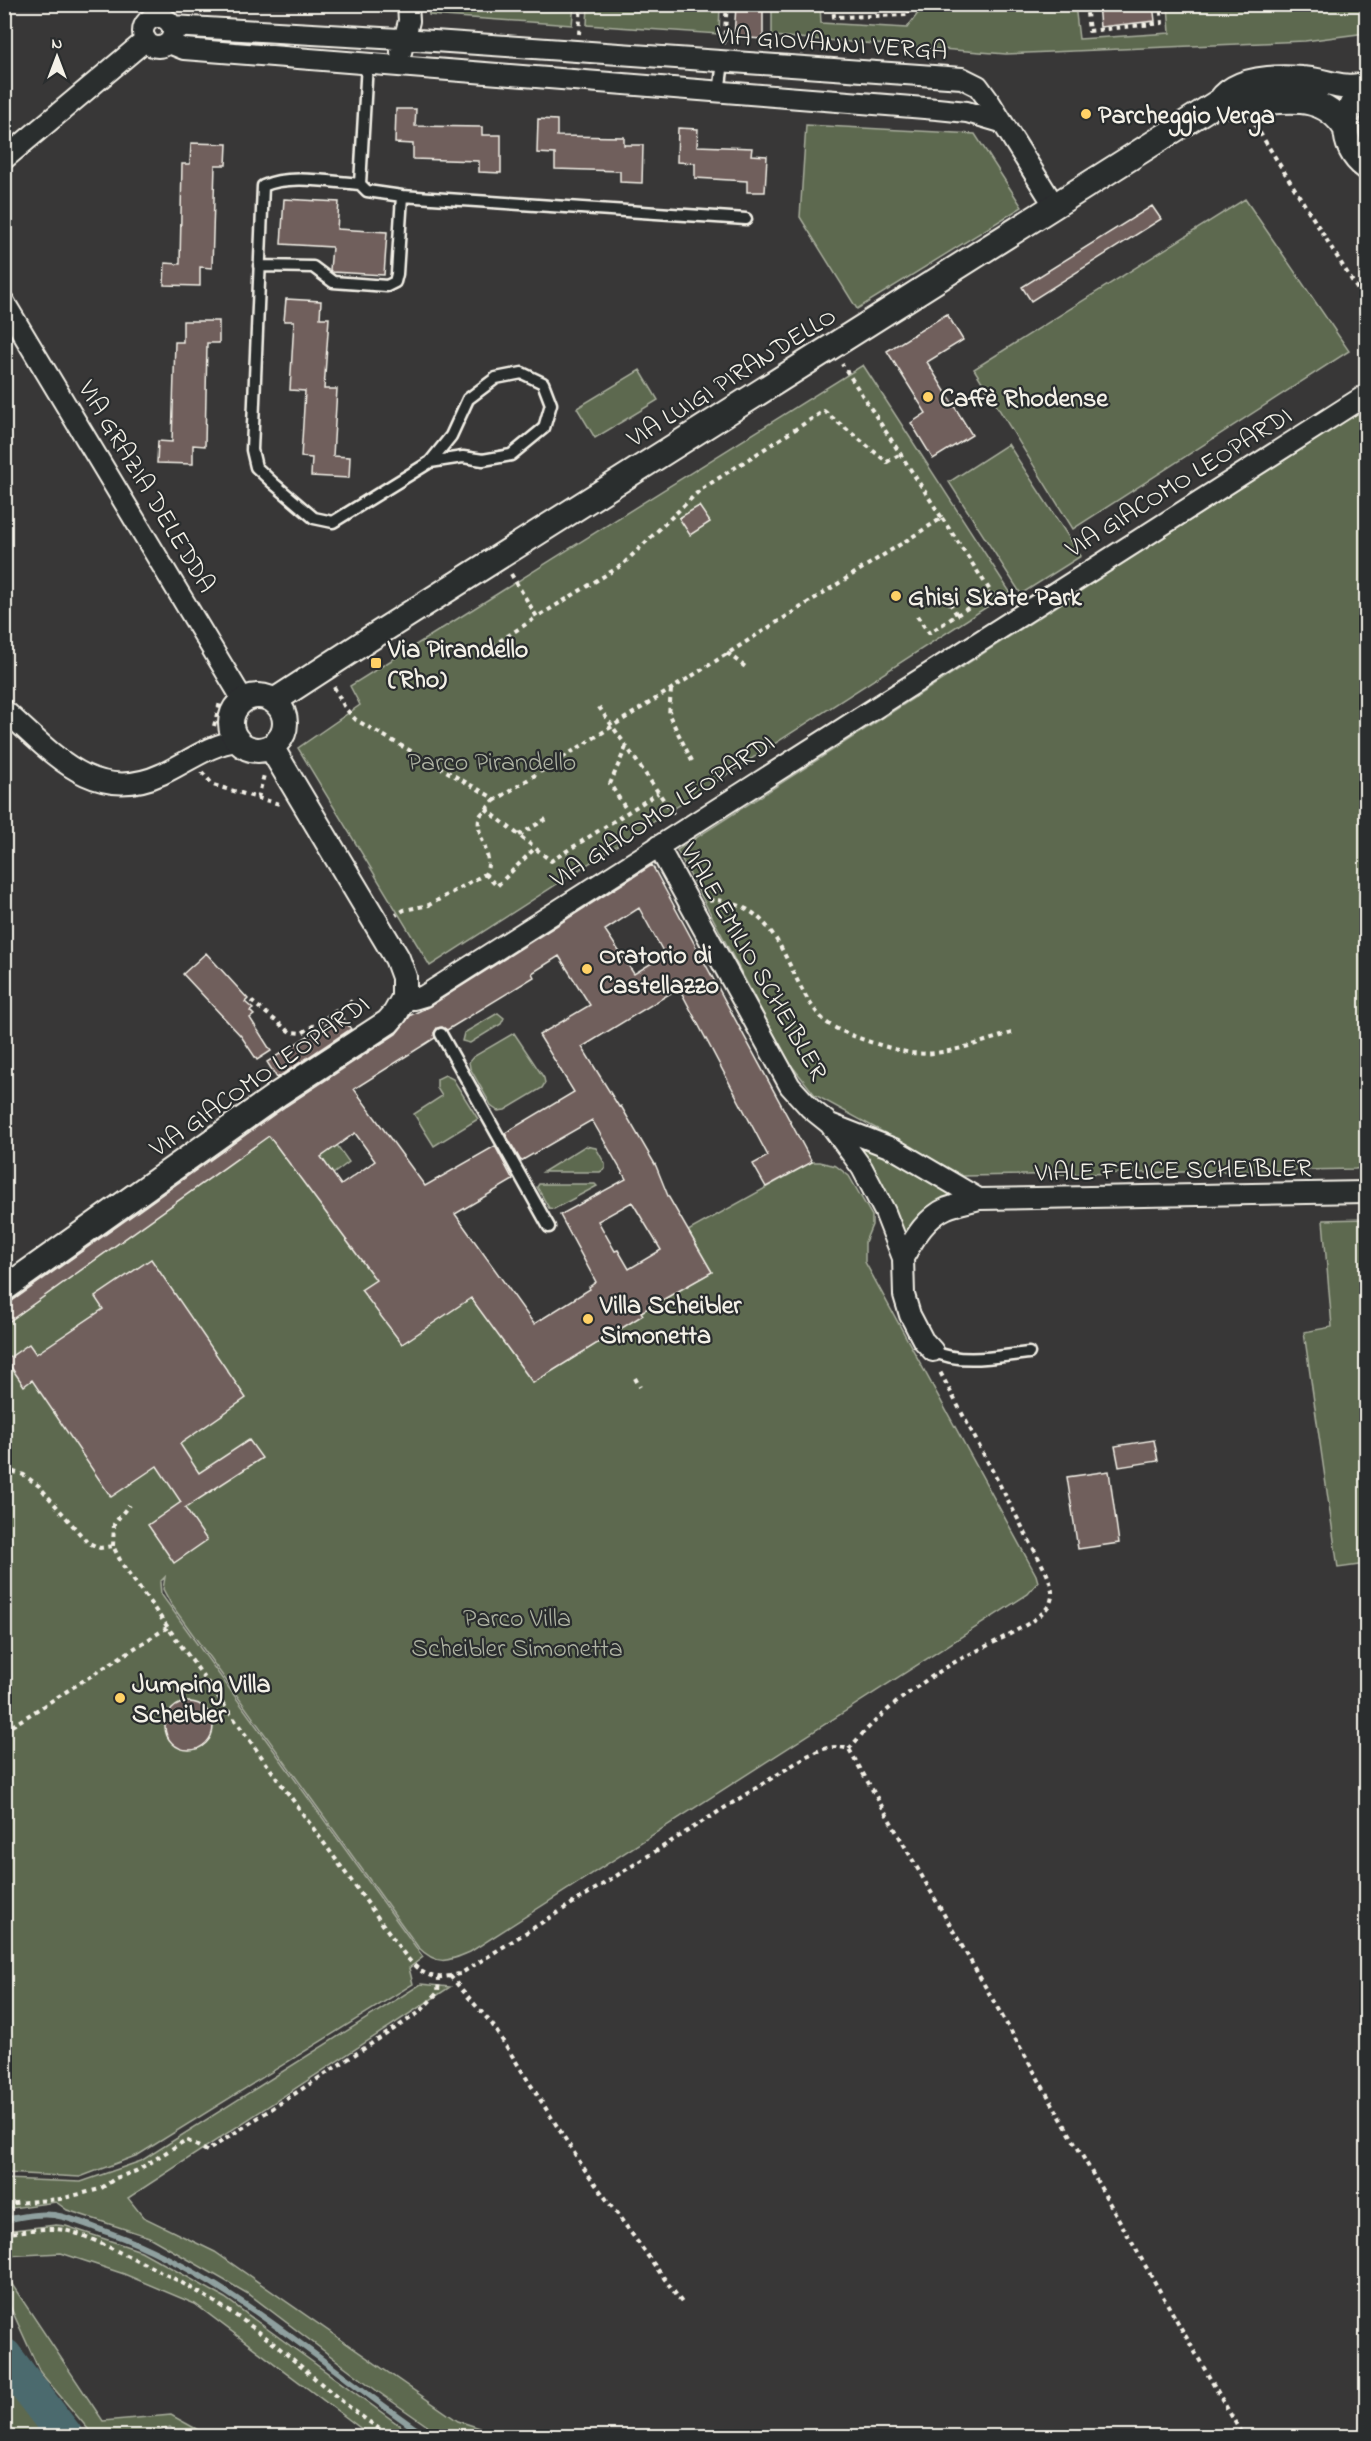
<svg xmlns="http://www.w3.org/2000/svg" width="1371" height="2441" font-family="'Indie Flower',sans-serif">
	<style>
		.green { fill: #5d6950; stroke: #a8ad9c; stroke-width: 1.5 }
		.lines { fill: none; stroke-linecap: round; stroke-linejoin: round }
		.stream { stroke: #8fa09f; stroke-width: 6 }
		.river { stroke: #4c6a6e; stroke-width: 36 }
		.building { fill: #705e5c; stroke: #f4f1e8; stroke-width: 1.5; fill-rule: evenodd }
		.service-casing { stroke: #f4f1e8; stroke-width: 15 }
		.minor-casing { stroke: #f4f1e8; stroke-width: 24 }
		.tertiary-casing { stroke: #f4f1e8; stroke-width: 28 }
		.path { stroke: #f4f1e8; stroke-width: 4; stroke-dasharray: 4.5 4.5; stroke-linecap: butt }
		.service { stroke: #2a2d2e; stroke-width: 10 }
		.minor { stroke: #2a2d2e; stroke-width: 20 }
		.tertiary { stroke: #2a2d2e; stroke-width: 24 }
		.poi-dot { fill: #ffd166; stroke: #2a2d2e; stroke-width: 2 }
		.labels { text-anchor: middle; stroke-width: 4.5; stroke-linejoin: round; paint-order: stroke }
		.street-label { font-size: 26px; fill: #f4f1e8; stroke: #2a2d2e }
		.poi-label { font-size: 26px; font-weight: bold; fill: #f4f1e8; stroke: #2a2d2e; text-anchor: start }
		.park-label { font-size: 26px; fill: #b0b4a4; stroke: #2a2d2e }
	</style>
	<rect width="100%" height="100%" fill="#383737"/>
	<filter id="ink" filterUnits="userSpaceOnUse"><feTurbulence type="fractalNoise" baseFrequency=".0167" numOctaves="2"/><feDisplacementMap in="SourceGraphic" scale="12" xChannelSelector="R" yChannelSelector="G"/><feConvolveMatrix kernelMatrix="1 2 1 2 8 2 1 2 1" color-interpolation-filters="sRGB"/></filter>
	<g filter="url(#ink)">
		<path class="green" d="M1366,4V33L1305,41L1006,54L772,36V5H820L821,23L907,28L924,5H1075L1079,39L1170,33L1168,5Z
			M428,5H574L572,25L429,15Z
			M588,5H720L719,34L587,25Z
			M806,125L975,134L1022,207L857,309L800,217Z
			M1245,199L1349,351L1073,529L974,369Z
			M863,365L1010,592L430,966L298,748L360,705L350,686Z
			M640,370L658,400L595,438L577,408Z
			M1366,404V1167L1355,1169L963,1176L815,1095L788,1061L677,850L1230,495Z
			M1008,444L1081,556L1021,594L949,482Z
			M498,1013L504,1018L501,1024L470,1043L462,1041L464,1033Z
			M514,1033L544,1078L545,1083L542,1088L505,1110L498,1111L492,1107L470,1068L469,1062L473,1057Z
			M445,1075L453,1079L478,1119L434,1146L414,1114L442,1096L437,1088V1079Z
			M316,1116L349,1162L333,1174L300,1128Z
			M258,1121L372,1275L407,1249L458,1280L533,1383L642,1315L641,1312L712,1272L688,1231L812,1162H820L836,1166L849,1176L872,1216V1225L865,1242V1262L1036,1575L1038,1582L1028,1594L470,1952C447,1962 437,1966 418,1947L171,1604L163,1589L165,1577L160,1582L161,1594L423,1957L409,1968L413,1984L138,2155L80,2177L5,2173V1303Z
			M849,1136L959,1194L903,1247Z
			M585,1146L596,1148L605,1164V1169L600,1172H543Z
			M539,1184H595L597,1186L554,1209L549,1208L537,1187Z
			M1366,1219V1564L1338,1568L1304,1332L1332,1327L1323,1220Z
			M421,1984L450,1987L128,2198L143,2217L215,2252L458,2421L502,2435L517,2436H442L377,2391L250,2295L149,2237L67,2210L56,2202L5,2209V2179L81,2182L141,2161Z
			M56,2225L66,2226L141,2251L225,2298L414,2436H371L195,2304L124,2274L61,2253L5,2256V2231Z
			M5,2274L103,2421L171,2415L209,2436H180L170,2427L143,2436H94L40,2372L5,2295Z
			M5,2379L51,2436H5Z"/>
		<g class="lines">
			<path class="stream" d="M4,2220C21,2217 37,2213 54,2215C73,2218 92,2227 110,2233C229,2276 323,2366 426,2436"/>
			<path class="river" d="M4,2356L65,2436"/>
		</g>
		<path class="building" d="M1098,4H1153L1155,21L1100,27Z
			M736,6H763V39L734,37Z
			M396,109H416L415,126L482,127V135H501V173L479,172V161L413,159V144L395,143Z
			M538,119L557,120V136L624,137V145H643L642,183L620,182V171L555,169V154L537,153Z
			M678,128L698,129L697,146L752,148L751,155L767,156L765,192H747V181L695,178V163L677,162Z
			M191,143L227,144L226,165H215L212,268L200,267V286L164,285L165,263L180,264L182,164H190Z
			M284,199L339,202L337,229L387,232L384,275L332,272L330,270L332,247L281,244Z
			M1152,206L1161,219L1031,301L1022,287Z
			M286,299L321,301L320,318H329L324,389H337L333,456L350,457L349,478L311,476L312,458L301,457L305,391L290,390L294,321H284Z
			M947,314L963,340L927,362L972,435L933,459L911,423L926,413L887,351Z
			M183,321H219V343H207L205,446L193,445V464L157,463L158,441L172,442L175,342H183Z
			M699,506L710,522L690,535L679,518Z
			M652,865L812,1162L766,1187L753,1164L768,1156L679,988L582,1047L619,1107L621,1106L656,1166L668,1196L712,1272L641,1312L643,1315L533,1383L471,1298L402,1344L361,1290L376,1280L269,1136L4,1325V1303L12,1301L286,1106L396,1034L411,1015L430,1006ZM639,908L665,955L634,974L605,930ZM559,956L590,1005L539,1035L574,1092L505,1133L521,1161L592,1120L626,1179L560,1215L596,1282L589,1287L590,1289L534,1324L455,1214L513,1180L495,1146L425,1186L354,1089L435,1038L434,1033L437,1028L442,1027L447,1030L534,977L532,973ZM355,1133L375,1161L341,1185L321,1157ZM632,1202L661,1250L629,1269L618,1250L615,1251L598,1221Z
			M206,953L248,999L245,1002L253,1009L250,1011L254,1015L250,1018L271,1051L257,1060L241,1036L183,974Z
			M341,1015L351,1029L277,1078L267,1062Z
			M151,1259L246,1398L180,1444L199,1473L249,1440L262,1458L185,1508L207,1540L174,1563L148,1525L181,1502L157,1466L111,1497L32,1380L24,1386L6,1360L29,1344L36,1354L103,1309L95,1297Z
			M1154,1440L1158,1461L1119,1467L1115,1446Z
			M1109,1471L1119,1543L1078,1549L1067,1477Z
			M165 1726a24 24 0 1 1 48 0a24 24 0 1 1-48 0Z"/>
		<g class="lines">
			<g class="service-casing">
				<path id="service" d="M367,63L360,184C331,182 288,174 263,186L252,450L256,467L273,483L314,518L333,522L430,462L463,457L483,460L511,455L544,428L551,404L543,383L522,373L496,378L468,399L451,436L430,462
					M719,93L723,62
					M360,184L367,191L402,196L746,219
					M259,266L313,267L333,282L387,286L395,282L397,274L402,196
					M441,1034L549,1227
					M933,1351C961,1365 1000,1356 1029,1353"/>
			</g>
			<g class="minor-casing">
				<path id="minor" d="M143 32a15 15 0 1 1 30 0a15 15 0 1 1-30 0Z
					M172,26L434,41L962,78L978,86L989,101L1054,205
					M169,43L184,49C435,70 686,90 937,109L967,112L1001,122
					M401,52L409,21L408,4
					M4,159L146,40
					M4,302L243,700
					M4,710C51,751 93,806 162,774C186,763 210,744 237,741
					M658,846L790,1086L810,1108L830,1124L862,1168L885,1212L903,1258L904,1295L910,1315L923,1340L933,1351
					M404,998L414,999L424,996L1366,395
					M830,1124L894,1149L979,1199L1366,1192
					M903,1258C914,1239 926,1217 947,1208C957,1204 969,1202 979,1199"/>
			</g>
			<g class="tertiary-casing">
				<path id="tertiary" d="M1366,89C1340,107 1339,148 1366,167
					M1220,101C1233,108 1242,105 1256,103C1292,100 1324,94 1346,129
					M231 723a27 27 0 1 1 54 0a27 27 0 1 1-54 0Z
					M274,701L371,638L1220,101C1236,78 1276,77 1302,79C1326,80 1341,91 1366,85
					M4,1289L278,1094L388,1022L395,1014L404,998V977L397,958L271,747"/>
			</g>
			<path class="path" d="M833,4L834,17L909,15V4
				M1086,4L1089,31L1162,23L1160,4
				M579,34L581,4
				M724,44L727,4
				M1255,125L1366,303
				M942,518L1001,607
				M511,574L537,617L622,565L700,490L824,411L887,462L899,455
				M945,595L957,615
				M917,616L929,633L991,593
				M492,646L537,617
				M727,653L748,669
				M334,687L345,708L356,720L490,796L494,801C490,806 483,811 480,816C473,834 496,856 485,874L429,905L404,910L396,915
				M671,690L669,715L694,765
				M599,707L674,815
				M214,726L220,702
				M626,747L610,784L628,812
				M202,772L213,785L279,804
				M258,798L264,775
				M494,801L942,518L842,364
				M486,809L535,848
				M519,835L548,818
				M485,874L497,886L535,848L551,861L658,793
				M709,901C717,899 723,901 731,903C786,917 788,988 826,1022C840,1034 893,1050 912,1053C946,1057 982,1041 1015,1032
				M251,1001L290,1032L302,1033L352,1001
				M635,1378L640,1387
				M4,1469L24,1475L39,1486L87,1542L100,1548L113,1546L122,1564L384,1926C398,1943 413,1975 437,1977C444,1978 453,1975 460,1974L807,1756C822,1749 833,1744 849,1749L1243,2436
				M113,1546L114,1524L129,1505
				M4,1731L168,1627
				M849,1749C878,1714 916,1685 955,1662C978,1649 1037,1625 1049,1605C1055,1595 1051,1584 1047,1574L939,1370
				M450,1976L492,2024L585,2170L683,2304
				M4,2204L60,2199L100,2189L116,2178L136,2171L186,2140L207,2151L420,2012L438,1992L439,1978
				M4,2234C23,2231 45,2227 64,2230C83,2234 102,2244 119,2252C167,2273 212,2298 255,2329C301,2363 341,2406 391,2436"/>
			<use href="#service" class="service"/>
			<use href="#minor" class="minor"/>
			<use href="#tertiary" class="tertiary"/>
		</g>
	</g>
	<g class="poi-dot">
		<circle cx="1086" cy="114" r="6"/>
		<circle cx="928" cy="397" r="6"/>
		<circle cx="896" cy="596" r="6"/>
		<rect x="370" y="657" width="12" height="12" rx="3"/>
		<circle cx="587" cy="969" r="6"/>
		<circle cx="588" cy="1319" r="6"/>
		<circle cx="120" cy="1698" r="6"/>
	</g>
	<g class="labels">
		<g class="street-label">
			<text transform="translate(832 42) rotate(4)" y="9">VIA GIOVANNI VERGA</text>
			<text transform="translate(731 376) rotate(-32)" y="9">VIA LUIGI PIRANDELLO</text>
			<text transform="translate(1178 481) rotate(-32)" y="9">VIA GIACOMO LEOPARDI</text>
			<text transform="translate(148 486) rotate(59)" y="9">VIA GRAZIA DELEDDA</text>
			<text transform="translate(662 810) rotate(-33)" y="9">VIA GIACOMO LEOPARDI</text>
			<text transform="translate(755 961) rotate(60)" y="9">VIALE EMILIO SCHEIBLER</text>
			<text transform="translate(259 1075) rotate(-35)" y="9">VIA GIACOMO LEOPARDI</text>
			<text transform="translate(1173 1169) rotate(-1)" y="9">VIALE FELICE SCHEIBLER</text>
		</g>
		<g class="poi-label">
			<text x="1098" y="123">Parcheggio Verga</text>
			<text x="940" y="406">Caffè Rhodense</text>
			<text x="908" y="605">Ghisi Skate Park</text>
			<text x="388" y="657">Via Pirandello<tspan x="388" dy="30">(Rho)</tspan></text>
			<text x="599" y="963">Oratorio di<tspan x="599" dy="30">Castellazzo</tspan></text>
			<text x="600" y="1313">Villa Scheibler<tspan x="600" dy="30">Simonetta</tspan></text>
			<text x="132" y="1692">Jumping Villa<tspan x="132" dy="30">Scheibler</tspan></text>
		</g>
		<g class="park-label">
			<text x="492" y="770">Parco Pirandello</text>
			<text x="517" y="1626">Parco Villa<tspan x="517" dy="30">Scheibler Simonetta</tspan></text>
		</g>
	</g>
	<rect width="1371" height="2441" fill="none" stroke="#2a2d2e" stroke-width="24"/>
	<rect x="12" y="12" width="1347" height="2417" fill="none" stroke="#f4f1e8" stroke-width="2" filter="url(#ink)"/>
	<g transform="translate(57 57)" stroke="#2a2d2e" stroke-width="4.5" paint-order="stroke">
	<path d="M0-4.5L10 22L0 15L-10 22Z" fill="#f4f1e8"/>
	<text y="-9" font-size="16" font-weight="bold" text-anchor="middle" fill="#f4f1e8">N</text>
	</g>
</svg>
